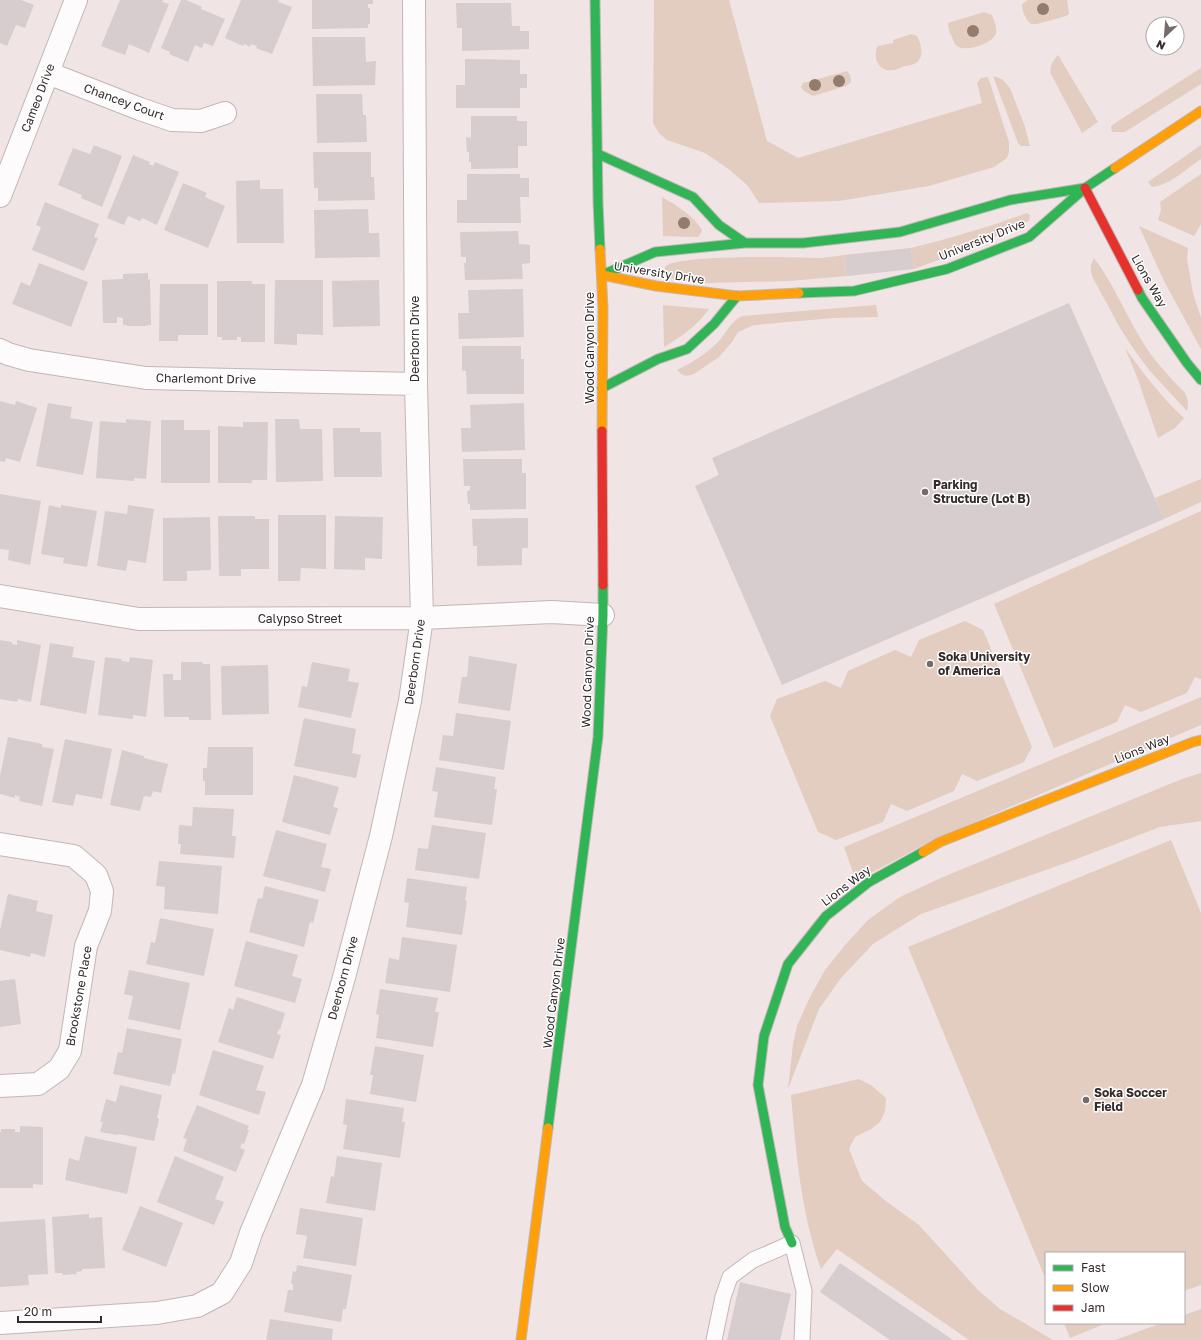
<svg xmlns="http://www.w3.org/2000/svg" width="1201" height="1340" font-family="'Golos Text',sans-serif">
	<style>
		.green { fill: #e2cdc0 }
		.building { fill: #d7cdce }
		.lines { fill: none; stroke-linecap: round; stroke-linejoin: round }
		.lane-casing { stroke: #c0b7b7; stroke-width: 17 }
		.street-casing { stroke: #c0b7b7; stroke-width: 24 }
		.fast-casing { stroke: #c0b7b7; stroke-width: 11 }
		.slow-casing { stroke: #c0b7b7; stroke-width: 11 }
		.jam-casing { stroke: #c0b7b7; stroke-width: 11 }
		.lane { stroke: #fdfbfb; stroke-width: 15 }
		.street { stroke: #fdfbfb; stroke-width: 22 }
		.fast { stroke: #30b455; stroke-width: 9 }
		.slow { stroke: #ff9f0a; stroke-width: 9 }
		.jam { stroke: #e5322d; stroke-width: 9 }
		.tree { fill: #917c6d }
		.poi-dot { fill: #756b6b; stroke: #fff; stroke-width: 1.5 }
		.labels { text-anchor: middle; stroke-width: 3; stroke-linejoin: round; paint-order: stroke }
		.street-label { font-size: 12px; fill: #332a2a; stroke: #fff }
		.poi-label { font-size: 12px; font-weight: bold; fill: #332a2a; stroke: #fff; text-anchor: start }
	</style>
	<rect width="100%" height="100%" fill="#f0e4e4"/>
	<path class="green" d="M654,0H729L767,141L798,158L982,103L977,83L981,78L988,77L1009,142V152L1007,158L994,167L929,186L839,201L759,203L748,186L730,170L705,153L667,140L659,133L653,123Z
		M1028,0H1067L1069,14L1066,16L1037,24H1031C1026,20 1022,12 1022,4Z
		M984,12L992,15C994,20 997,28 996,33C994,43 966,53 957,46C954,44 953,39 951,35C949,31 948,28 948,23Z
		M912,34L917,36C921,43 925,57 916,63C913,65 908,65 904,66C900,68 896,70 892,70C878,72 872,56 878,46L893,43V40Z
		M1058,55L1098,122L1082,133L1051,74C1049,66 1053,61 1058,55Z
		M1201,68V84L1125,132H1112L1111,127L1112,125Z
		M847,71L850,75L851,82L846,86L813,96L804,91L801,87L803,83Z
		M993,76L1002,79L1010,88L1025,127L1030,146H1021L1018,143Z
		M1201,145V159C1186,169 1170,185 1152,187L1148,182Z
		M1201,174V224L1194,236L1158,220L1161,210L1160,202Z
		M662,197C677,206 693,215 702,230L701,233L698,237L663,236Z
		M1027,213L1030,215L1029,221L966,250L914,269L911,248C951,238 989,227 1027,213Z
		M1139,226L1188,248L1187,259L1193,293L1201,318V349L1164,281Z
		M844,255L847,276L789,281L708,283L667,278L664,273L665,267C675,254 794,257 817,258C826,258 835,256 844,255Z
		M1094,258C1113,283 1125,313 1142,341C1153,360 1169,376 1185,393C1188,399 1189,404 1187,411L1149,370L1133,348L1120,328L1093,278C1090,270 1090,265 1094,258Z
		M663,305L709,309C697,326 682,336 664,347Z
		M876,305L878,317L834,318L754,325L738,332L732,342L719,357L694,374L686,376L681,374L677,370C691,363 705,355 717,343C726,334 730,322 742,316Z
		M1125,348C1144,374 1160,396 1184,418L1175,428L1158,438L1137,377Z
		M1201,479V502L1164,519L1155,498Z
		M1201,511V679L1195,677L1187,693L1141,712L1125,705L1117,722L1054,748L994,604Z
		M965,621L983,630L1032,747L1024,762L977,781L962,774L954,791L907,811L891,804L883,822L836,840L818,832L770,716L777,699L825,681L841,688L848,671L895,650L911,657L919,640Z
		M1201,697V725L933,840L856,881L844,847Z
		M1201,773V821L1160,827L1074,860L921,914L873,944L841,978L819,1009L788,1089L793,1044L797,1026L810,997L825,970L846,944L868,920L900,897L943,877L1182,779Z
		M1171,840L1201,913V1285L1184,1291V1253H1046V1280L908,947Z
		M859,1079L871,1085L886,1098L885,1111L880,1122L871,1129L855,1137L849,1149L862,1181L887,1202L919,1225L978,1290L1000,1309L1053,1340H969L837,1249L821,1269C801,1213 796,1153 791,1095Z
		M1201,1309V1340H1115L1162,1323H1184V1315Z
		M1064,1323H1107L1070,1338Z"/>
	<path class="building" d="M0,0H21L34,5L25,28L16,25L7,46L0,43Z
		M120,0H163L162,2L169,4L149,53L129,44L125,55L101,46Z
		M181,0H186L202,7L201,9L225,19L213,46L204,43L202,48L195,45L188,62L169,54L170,52L161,48Z
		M241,0H279L278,2L292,7L272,54L256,48L257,46L251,44L250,47L244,44L243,46L225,38Z
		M312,0H373V4H368V8H370V24H368V28L312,29Z
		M456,3H511L512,26H520V31H529V49L462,51V28H457Z
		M312,37H365L366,62L376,61L375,85L313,86Z
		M465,59L520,60V74H527V88H520V108H456V85H465Z
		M316,94H362L363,115H366L367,142L317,143Z
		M471,116H517V121H527V146H518V168L471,169V162H469V152H467L466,137L471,138Z
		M94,145L122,156L102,207L81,198L82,195L58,185L73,148L90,154Z
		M313,152H371V177H374L375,200L318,201V188H314Z
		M133,155L150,162L149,164L153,166L155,162L179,172L157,225L142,218L140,221L128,216L124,225L107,218Z
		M467,174H520V178H529V197H520L521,223H457V200H467Z
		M260,180V189H283L284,243H237L236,181Z
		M183,183L207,193L205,197L225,206L208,248L164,230Z
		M45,202L99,224L94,237L98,238L84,271L32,250L41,227L36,225Z
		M368,209L369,233H379L380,257L315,258L314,210Z
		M518,231L519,244L530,245V263L522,264L523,279L465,280L464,263H466V257H461L460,232Z
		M911,248L914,269L847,276L844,255Z
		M39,263L88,282L71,327L12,304L21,282L30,286Z
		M148,273V280L150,279L151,325H147V326H127V325H123V318L117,317V323H103L102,280L123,279V274Z
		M275,280H323V335L297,334V345L274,344Z
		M379,280L380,326L333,327L332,281Z
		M217,281H252V284H265V342H241V337H237V340H222V337H217Z
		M160,284H208V335H178V341H159Z
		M523,289L524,337L459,339L458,313H469L468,290Z
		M1069,303L1164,519L782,685L695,486L719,475L712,458Z
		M462,346H521V359H524V394H467L466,371L462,370Z
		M0,401L15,405L16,401L37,408L20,462L6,458L5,462L0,461Z
		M48,403L72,407L70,418L93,422L83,475L36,466Z
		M524,403L525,450L462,452L461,428H471L470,405Z
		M126,419L151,421L146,479L134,478V481L96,478L100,421L126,423Z
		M275,419H299L300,429H322L323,481L276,482Z
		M161,420H184V430H210V483H161Z
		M243,422H268L267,480H252V483H218V426L243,427Z
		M333,428H360V432H381L382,477H334Z
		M463,459H522V473H526V509L470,510V504H468L467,491L470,490V486H464Z
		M0,494L41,501L30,565L8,560L9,550L0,549Z
		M49,505L61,508V505L97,511L87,567L63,563L64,558L41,554Z
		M128,505L154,509L146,563L128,560L126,571L97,566L105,511L127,514Z
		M278,515H326V569L301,568L300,581H278Z
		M218,516H255V519H269V569H241V576H219Z
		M335,516L383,517L382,559L365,558V570L334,569Z
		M210,517L211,570L187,571V581H163V518Z
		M528,518V548H522V565L477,566V546H473L472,519Z
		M0,640L12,642V644L17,645V640L41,645L31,702L18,699L17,702L0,699Z
		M50,643L74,647L72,657L95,661L86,714L40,705Z
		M469,656L517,664L510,711L458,703L462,677H467Z
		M105,657L121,659L122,661L129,662L130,657L153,660L146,717L133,715V719L98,715Z
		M181,662H202L203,664H210L211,720H189V717H164L163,674H173V680H181Z
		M312,662L350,669L348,681L359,683L351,718L298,707L302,686L307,687Z
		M268,665L269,714L222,715L221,666Z
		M456,713L511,721L504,770L439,760L443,735L453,736Z
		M304,718L356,729L352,753L361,755L356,778L294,766Z
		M8,737L42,744V747L54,749L42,806L19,801L20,797L15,795V798L0,794V776Z
		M65,739L112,749L102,799L76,794L73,806L52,802Z
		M208,747H253V795H205V781H203V768H207Z
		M122,750L144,756V758L168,764L161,793L153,791L151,797L144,796L140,811L110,805Z
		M436,767L496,777L494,789H497L492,825L434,817L438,792L432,791Z
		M294,775L339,787L333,807L338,808L330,835L282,822Z
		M193,807L234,809L232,836H236L234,858L180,854L181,844H178L179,825L192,826Z
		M432,825L486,833L479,879L415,870L418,848L428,849Z
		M276,830L327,844L321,867L331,869L325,892L263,876Z
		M159,861L222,866L218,914L164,909L165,887L156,886Z
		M407,878L467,887L465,900L467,901L462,935L406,927L409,903L404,902Z
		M265,886L319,900L313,923L310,922L304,947L249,932L258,898L262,899Z
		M8,894L38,901L36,911L53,915L45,957L31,953L30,957L0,950V930Z
		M160,918L214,929L204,976L146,964L151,942L155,943Z
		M402,937L457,945L450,992L385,983L389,958L399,960Z
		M246,941L298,955L292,976L302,979L295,1003L234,986Z
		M129,970L190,983L180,1030L128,1019L133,996L124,994Z
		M15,979L21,1024L0,1027V981Z
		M380,989L438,998L435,1012H439L433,1047L376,1038L379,1015L376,1014Z
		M237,997L285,1013L280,1030L279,1029L277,1034L281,1035L273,1059L218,1042L229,1008L233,1010Z
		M127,1028L182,1039L175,1074L173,1073L170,1086L113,1074L118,1052L122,1053Z
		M375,1046L424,1055L416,1102L370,1094L373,1075H370Z
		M213,1050L264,1066L256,1090L266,1092L259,1115L199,1095Z
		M120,1085L162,1095L157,1118L159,1119L154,1141L119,1134L118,1135L100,1132L103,1122H100L106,1099L116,1102Z
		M346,1099L404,1108L402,1122H405L400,1158L343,1149L347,1125L343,1124Z
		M197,1105L249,1126L247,1130H249L244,1144L242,1143L240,1148L245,1150L236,1172L183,1151L187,1139L183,1138Z
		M20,1126L43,1127V1185L33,1184V1188H0V1132H1V1129H15V1132H20Z
		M85,1136L137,1147L127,1194L65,1180L69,1158L79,1161Z
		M175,1156L224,1177L215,1199L224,1202L214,1225L157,1202Z
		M337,1156L382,1163L375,1211L326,1203L331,1176L334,1177Z
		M140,1206L183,1223L166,1267L122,1250Z
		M300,1208L363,1218L356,1266L303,1258L307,1236L296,1234Z
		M89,1214V1218L102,1217L105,1268L82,1269V1271L76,1272L77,1274L63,1275L62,1273H55L52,1217Z
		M45,1219L48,1274L28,1275L29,1285L0,1287V1222Z
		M840,1263L953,1340H890L820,1292Z
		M297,1265L352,1275L346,1309H343L341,1322L284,1312L288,1290H293V1284H291L293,1271L296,1272Z
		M740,1282L791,1294L780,1340H727Z
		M270,1319L333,1329L332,1340H266Z"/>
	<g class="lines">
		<g class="lane-casing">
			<path id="lane" d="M714,1340L723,1297L730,1277L753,1260L792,1243L804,1291L802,1340"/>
		</g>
		<g class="street-casing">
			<path id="street" d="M48,73L140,109L172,120L201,121L225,113
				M0,196L76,0
				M0,350L8,354L29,360L146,378L416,384
				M0,596L139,619L422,618L552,612L603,615
				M0,844L74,856L96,875L102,891L100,911L86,946L70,1051L59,1069L38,1084L0,1086
				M0,1323L157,1313L197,1306L222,1293L241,1263L251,1233L313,1085L343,981L381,836L410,701L422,618L416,384L414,0"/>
		</g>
		<g class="fast-casing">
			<path id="fast" d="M595,0L598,202L600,249
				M598,154L693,197L719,225L745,243
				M602,275L655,252L745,243H803L900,232L1010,200L1085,188
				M1138,290L1142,298L1187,363L1201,380
				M799,293L854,291L947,269L1029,237L1085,188L1115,168
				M602,388L658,359L687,349L714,324L737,296
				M548,1128L598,737L603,615V585
				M792,1243L785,1227L758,1085L764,1036L788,964L826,916L869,882L923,852"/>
		</g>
		<g class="slow-casing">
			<path id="slow" d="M1115,168L1201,111
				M600,249L603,308L602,431
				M602,275L656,286L737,296L799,293
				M923,852L940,842L1193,742L1201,740
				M521,1340L548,1128"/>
		</g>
		<g class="jam-casing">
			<path id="jam" d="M1085,188L1138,290
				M602,431L603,585"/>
		</g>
		<use href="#lane" class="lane"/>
		<use href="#street" class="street"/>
		<use href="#fast" class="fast"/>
		<use href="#slow" class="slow"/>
		<use href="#jam" class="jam"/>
	</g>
	<g class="tree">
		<circle cx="1043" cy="9" r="6"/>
		<circle cx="973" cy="31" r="6"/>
		<circle cx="839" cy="81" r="6"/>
		<circle cx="815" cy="85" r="6"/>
		<circle cx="684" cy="223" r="6"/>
	</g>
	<g class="poi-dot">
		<circle cx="925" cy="492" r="4"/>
		<circle cx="930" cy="664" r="4"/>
		<circle cx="1086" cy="1100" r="4"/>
	</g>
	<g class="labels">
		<g class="street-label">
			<text transform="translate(38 98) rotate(-69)" y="4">Cameo Drive</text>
			<text transform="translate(124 102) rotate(20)" y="4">Chancey Court</text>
			<text transform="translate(982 240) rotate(-22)" y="4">University Drive</text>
			<text transform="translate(659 273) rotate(9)" y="4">University Drive</text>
			<text transform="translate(1149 281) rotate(60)" y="4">Lions Way</text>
			<text transform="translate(415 339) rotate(-90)" y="4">Deerborn Drive</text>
			<text transform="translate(590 348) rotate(-90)" y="4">Wood Canyon Drive</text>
			<text transform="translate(206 379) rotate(1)" y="4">Charlemont Drive</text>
			<text x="300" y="623">Calypso Street</text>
			<text transform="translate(415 662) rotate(-82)" y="4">Deerborn Drive</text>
			<text transform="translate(588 672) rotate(-88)" y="4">Wood Canyon Drive</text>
			<text transform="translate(1142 749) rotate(-22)" y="4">Lions Way</text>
			<text transform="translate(846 886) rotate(-37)" y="4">Lions Way</text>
			<text transform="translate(343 978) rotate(-75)" y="4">Deerborn Drive</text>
			<text transform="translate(554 993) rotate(-83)" y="4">Wood Canyon Drive</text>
			<text transform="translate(79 996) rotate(-80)" y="4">Brookstone Place</text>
		</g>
		<g class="poi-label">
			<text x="933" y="489">Parking<tspan x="933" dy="14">Structure (Lot B)</tspan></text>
			<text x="938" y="661">Soka University<tspan x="938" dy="14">of America</tspan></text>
			<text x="1094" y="1097">Soka Soccer<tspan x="1094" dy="14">Field</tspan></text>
		</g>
	</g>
	<rect x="1045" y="1252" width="140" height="72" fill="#ffffff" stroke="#adaaaa"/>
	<rect x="1053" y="1265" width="20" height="6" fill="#30b455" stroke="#adaaaa"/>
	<text x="1081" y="1272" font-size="12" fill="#332a2a">Fast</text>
	<rect x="1053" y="1285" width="20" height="6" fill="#ff9f0a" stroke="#adaaaa"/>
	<text x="1081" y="1292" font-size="12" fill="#332a2a">Slow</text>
	<rect x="1053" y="1305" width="20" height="6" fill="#e5322d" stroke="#adaaaa"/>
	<text x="1081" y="1312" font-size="12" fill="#332a2a">Jam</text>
	<g transform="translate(1165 36) rotate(206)"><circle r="19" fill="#ffffff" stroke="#adaaaa"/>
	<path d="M0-3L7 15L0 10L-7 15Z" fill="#756b6b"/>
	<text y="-6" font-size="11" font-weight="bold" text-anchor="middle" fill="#332a2a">N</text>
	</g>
	<path d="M18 1316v6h83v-6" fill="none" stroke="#332a2a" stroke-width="2"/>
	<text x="24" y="1316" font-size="12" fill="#332a2a" stroke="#ffffff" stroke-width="3" paint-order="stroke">20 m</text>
</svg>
